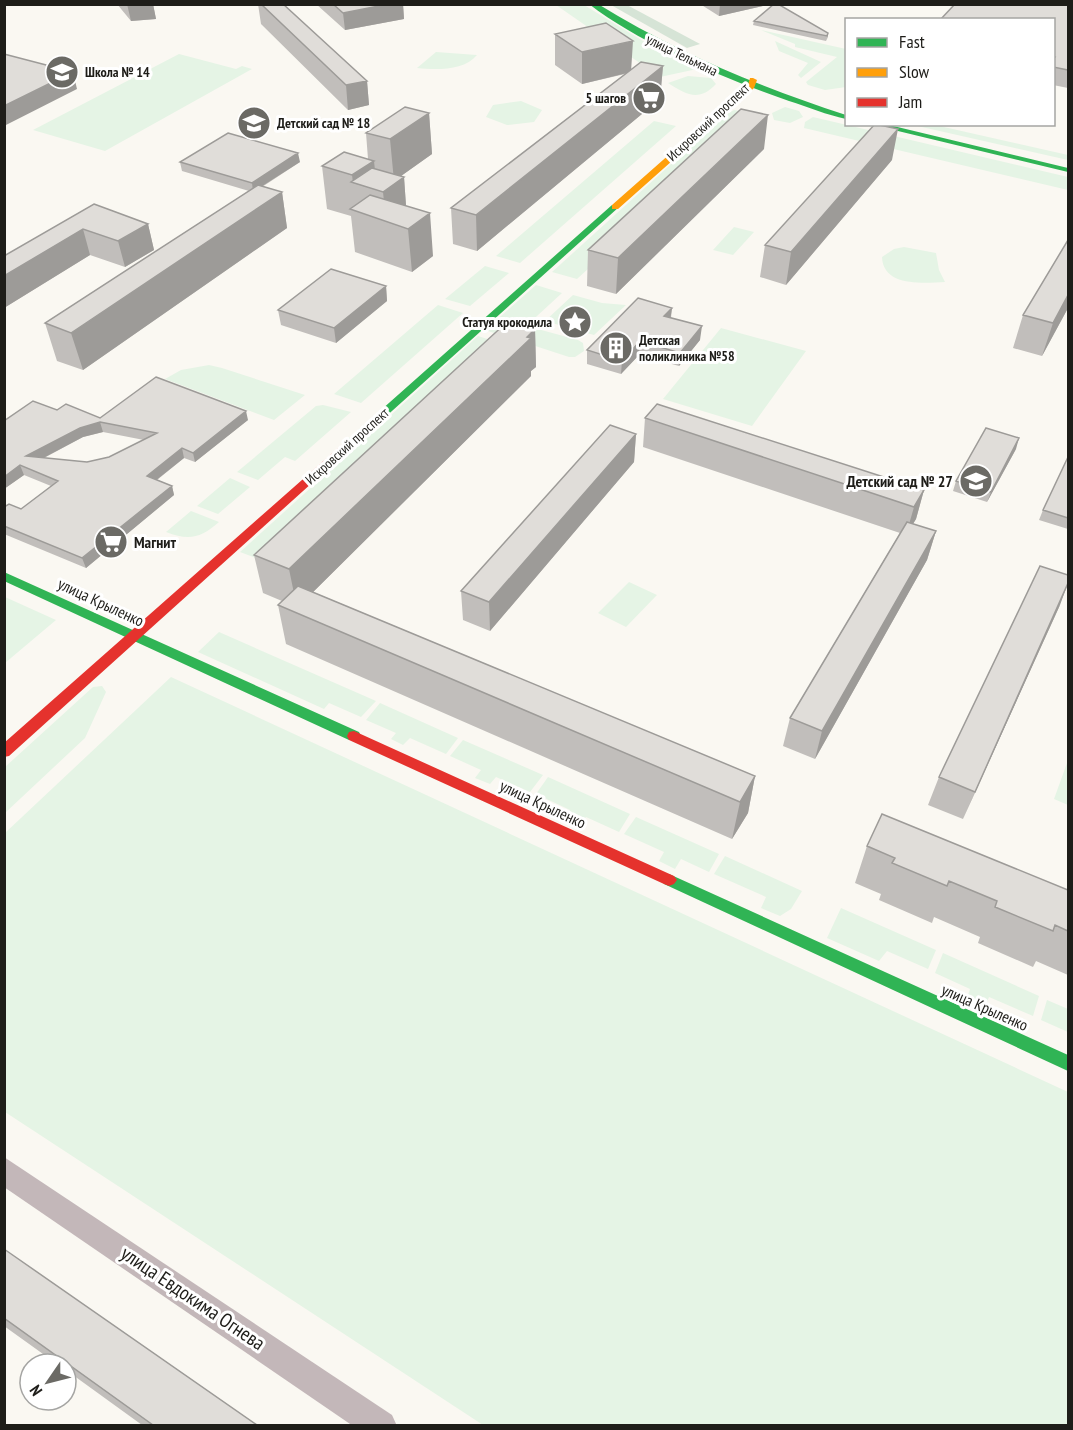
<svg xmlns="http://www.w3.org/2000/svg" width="1073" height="1430" font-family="'PT Sans Narrow',sans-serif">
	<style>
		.green { fill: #e5f4e5 }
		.forest { fill: #d6e4d6 }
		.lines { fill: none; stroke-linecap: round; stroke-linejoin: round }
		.street { fill: #c3b7b9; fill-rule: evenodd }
		.fast { fill: #30b455; fill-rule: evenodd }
		.slow { fill: #ff9f0a; fill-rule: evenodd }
		.jam { fill: #e5322d; fill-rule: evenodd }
		.wall { fill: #c1bebb; fill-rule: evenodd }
		.shaded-wall { fill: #9d9b98 }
		.building { fill: #e0ddd9; stroke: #9d9b98; stroke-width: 1.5; fill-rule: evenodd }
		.labels { text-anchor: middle; stroke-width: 6; stroke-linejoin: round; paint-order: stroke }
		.far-street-label { font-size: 14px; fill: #1e1d19; stroke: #fff }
		.far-poi-label { font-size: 14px; font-weight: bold; fill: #1e1d19; stroke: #fff; text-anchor: start }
		.poi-label { font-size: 16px; font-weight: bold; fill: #1e1d19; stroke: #fff; text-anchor: end }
		.street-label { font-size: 16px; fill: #1e1d19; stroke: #fff }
		.near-street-label { font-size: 20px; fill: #1e1d19; stroke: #fff }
	</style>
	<rect width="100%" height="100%" fill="#faf8f2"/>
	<path class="green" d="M556,5H584L648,44L697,69L660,77Z
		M761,30L846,49V87L825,90L808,85L806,82L837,57L795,47V44Z
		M775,41L821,62L801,78L798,75L808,63L779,51Z
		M436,52L477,55C464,71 436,70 417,68Z
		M179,54L236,69L242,66L252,69L105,151L33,130Z
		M688,76L711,78L716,84C699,102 687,95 668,83Z
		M521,101L542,110L534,122L507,125L486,117L493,105Z
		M785,107L799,111L803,117L790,123L774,120L772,113Z
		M734,110L740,111L748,123L577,279L552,272L724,116Z
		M813,117L1068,177V190L804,128L805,122Z
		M654,121L676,126L520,263L496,256Z
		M913,125H935L1068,155V160Z
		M734,227L754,232L733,255L713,250Z
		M904,247L936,253L939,270L945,282C923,283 883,287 882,257L894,249Z
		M485,266L509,273L470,306L445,299Z
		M536,285L562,293L512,339L485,330Z
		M573,295L602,303L626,305L594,335L545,321Z
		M438,305L463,313L361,403L334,394Z
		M534,328L578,340L583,343L584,351L575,357H569L520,341Z
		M721,328L806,351L752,426L663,399Z
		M478,336L506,345L272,564L240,552Z
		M209,365L222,368L305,395L274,420L165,379L181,370Z
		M323,405L351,412L295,461L285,457L258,480L237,472L316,406Z
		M230,478L250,487L218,514L197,506Z
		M191,511L219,522C201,538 189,541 166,532Z
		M629,582L657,595L626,627L598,613Z
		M5,597L56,620L5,663Z
		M219,632L376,701L361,717L329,703L324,709L198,652Z
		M171,677L1068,1092V1425H483L5,1112V833Z
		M102,686L106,692L85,738L5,813V767L93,687Z
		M380,703L458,738L446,754L410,738L403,745L391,739L396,733L366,720Z
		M463,740L543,775L530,792L496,777L490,784L475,778L481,770L450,756Z
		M1067,763L1068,764V805L1054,799Z
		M548,777L630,814L619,832L586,817L580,825L565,819L570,810L536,794Z
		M636,817L719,854L709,872L681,859L675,869L659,861L664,852L624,834Z
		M725,856L802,891L791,909L780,916L761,908L766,897L714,874Z
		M841,908L936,950L928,969L887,951L879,961L827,938Z
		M943,953L1039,996L1033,1016L989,997L984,1009L966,1001L970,989L935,973Z
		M1047,1000L1068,1009V1032L1041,1020Z"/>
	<path class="forest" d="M611,5H627L700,44L687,48Z"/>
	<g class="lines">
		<path class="street" d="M4,1157L392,1415L397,1426H353L4,1187Z"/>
		<path class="fast" d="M589,4H598C676,52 759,87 846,115V119C827,115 808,107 789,101C726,79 642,45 589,4Z
			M869,124H885L1068,168V172Z
			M612,205L619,207L353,446H345V442Z
			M4,572L359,732L361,736L359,740H349L4,581Z
			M669,874L1068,1055V1071L664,884L661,880L664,876Z"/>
		<path class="slow" d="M753,78L757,80L754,88L618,209H612V205L748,85L750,78Z"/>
		<path class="jam" d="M349,441L353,442V446L9,756L4,757V743L345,442Z
			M354,731L674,876L677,880L674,884L669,886L664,884L349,740L347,736L349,732Z"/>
	</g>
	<path class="wall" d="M117,4H153L156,19L131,21Z
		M258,4H283L367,81L369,105L348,110L261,24Z
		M316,4H403L404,19L345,30Z
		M700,4H772L719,16Z
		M1068,4V88L1053,85V20Z
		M754,21L828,33V37L826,41L753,25Z
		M555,34L631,69L663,66L660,99L477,251L453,244L451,208L625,74L582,84L555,65Z
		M429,113L432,154L401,176L404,177L406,206L433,256L412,272L355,252L351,216L327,209L322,166L368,159L366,133Z
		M764,149L616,294L587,286L588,250Z
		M892,160L786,285L760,277L765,245Z
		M180,162H300L262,187L282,192L287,228L83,370L57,361L45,323L249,191L182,171Z
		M94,204L148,224L154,250L125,267L90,255L4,308V256Z
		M386,286L387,301L336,343L281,325L278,310Z
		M672,308L671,318L700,340L679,366L639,355L621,374L587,364V350Z
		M1068,308L1042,356L1013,348L1023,315Z
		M535,329L536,367L531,371V376L313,592L755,776L748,813L732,839L286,644L278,605L282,601L263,593L254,555Z
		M57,410L100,418L248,420L195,462L184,458L157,480L172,486L174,495L86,568L4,534V507L21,509L51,486L24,475L4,489V421ZM103,432L144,440L109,457L87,462L44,458L83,437Z
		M645,418L924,490L916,519L913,524L936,531L927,560L815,759L783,746L790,718L900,533L643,447Z
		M636,434L634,462L490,631L463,620L461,591Z
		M1016,449L987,502L953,491L956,481Z
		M1068,457V529L1039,520L1043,510Z
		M1060,605L963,819L928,805L939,777Z
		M867,846L1068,890V975L1036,961L1033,967L978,943L980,937L934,917L932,923L879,900L881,894L855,883Z
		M4,1249L257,1425H142L66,1370V1364H57L4,1326Z"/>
	<path class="shaded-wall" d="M127,4H153L156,19L131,21Z
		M389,4H403L404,19L345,30L343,13Z
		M720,4H772L719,16Z
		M633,41L631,72L582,84V52Z
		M663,66L660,99L477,251L476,215Z
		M73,72L77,89L4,126V106Z
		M367,81L369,105L348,110L346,85Z
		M429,113L432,154L394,181L390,139Z
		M768,115L764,149L616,294L618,258Z
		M898,129L892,160L786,285L791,252Z
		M298,153L300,162L253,192L252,183Z
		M374,161L377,190L353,183L352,175Z
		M404,177L407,220L386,221L383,192Z
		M282,192L287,228L83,370L71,333Z
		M430,213L433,256L412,272L408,229Z
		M148,224L154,250L125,267L118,241Z
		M83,229L90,255L4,308V276Z
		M386,286L387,301L336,343L334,328Z
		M1068,295V308L1042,356L1053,323Z
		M672,308L670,321L664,316Z
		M702,326L700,340L679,366L680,353Z
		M535,329L536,367L531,371V376L297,608L289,569Z
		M640,341L639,355L621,374L622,361Z
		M246,411L248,420L195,462L193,453Z
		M100,422L103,432L83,437L30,465L26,456L80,428Z
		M636,434L634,462L490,631L489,602Z
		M1019,438L1016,449L987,502L991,492Z
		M182,448L184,458L150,485L147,476Z
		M20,465L24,475L4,489V477Z
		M172,486L174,495L86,568L82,558Z
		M924,490L916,519L906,535L914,507Z
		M936,531L927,560L815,759L822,731Z
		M1068,583L1060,605L963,819L975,792Z
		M755,776L748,813L732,839L740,802Z"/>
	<path class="building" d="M261,4H283L367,81L346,85Z
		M333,4H389L343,13Z
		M774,4H778L828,33L827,36L754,21Z
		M955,4H1068V70L1053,67V59L1055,57L1053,56V20H940Z
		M606,23L633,41L582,52L555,34Z
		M4,54L73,72L4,106Z
		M641,62L663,66L476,215L451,208Z
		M405,107L429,113L390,139L366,133Z
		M741,109L768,115L618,258L588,250Z
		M875,124L898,129L791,252L765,245Z
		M228,133L298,153L252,183L180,162Z
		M344,152L374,161L352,175L322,166Z
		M372,168L404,177L383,192L351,182Z
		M258,185L282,192L71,333L45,323Z
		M370,195L430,213L408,229L350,209Z
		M94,204L148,224L118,241L83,229L4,276V256Z
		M1068,240V295L1053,323L1023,315Z
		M331,269L386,286L334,328L278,310Z
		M638,298L672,308L664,316L702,326L680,353L640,341L622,361L587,350Z
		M508,321L535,329L527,337L531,338L289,569L254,555Z
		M156,377L246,411L193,453L182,448L147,476L172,486L82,558L4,526V507L9,504L21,509L58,481L20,465L4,477V421L33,401L57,410L66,404L100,418ZM100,422L157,433L109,457L87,462L26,456L80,428Z
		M657,404L924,490L914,507L645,418Z
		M610,425L636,434L489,602L461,591Z
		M986,428L1019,438L991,492L956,481Z
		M1068,457V518L1043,510Z
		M907,522L936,531L822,731L790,718Z
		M1040,566L1068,575V583L975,792L939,777Z
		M298,586L755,776L740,802L278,605Z
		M882,814L1068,890V931L1055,925L1053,931L995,907L997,901L949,881L947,886L892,863L895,858L867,846Z
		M4,1249L257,1425H153L4,1318Z"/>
	<defs>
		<g id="school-disc" transform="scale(1.725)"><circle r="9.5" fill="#6b6a65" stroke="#fff"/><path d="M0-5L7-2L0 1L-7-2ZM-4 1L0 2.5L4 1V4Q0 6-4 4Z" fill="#fff"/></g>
		<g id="supermarket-disc" transform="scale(1.725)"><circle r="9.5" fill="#6b6a65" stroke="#fff"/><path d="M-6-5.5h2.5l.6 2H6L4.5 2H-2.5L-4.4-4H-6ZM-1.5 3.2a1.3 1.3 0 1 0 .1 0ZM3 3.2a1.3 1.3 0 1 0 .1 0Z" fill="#fff"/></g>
		<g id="sight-disc" transform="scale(1.725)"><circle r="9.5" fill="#6b6a65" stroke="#fff"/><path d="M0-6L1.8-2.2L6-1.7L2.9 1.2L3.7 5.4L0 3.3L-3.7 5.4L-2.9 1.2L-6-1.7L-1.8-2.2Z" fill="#fff"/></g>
		<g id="building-disc" transform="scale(1.725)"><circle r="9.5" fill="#6b6a65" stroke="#fff"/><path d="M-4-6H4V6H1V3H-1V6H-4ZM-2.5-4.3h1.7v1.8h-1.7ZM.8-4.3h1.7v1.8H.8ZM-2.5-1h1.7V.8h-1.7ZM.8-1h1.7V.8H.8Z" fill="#fff"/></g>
	</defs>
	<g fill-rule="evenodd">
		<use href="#school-disc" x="62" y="72"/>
		<use href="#supermarket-disc" x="649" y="98"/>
		<use href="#school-disc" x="254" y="123"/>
		<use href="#sight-disc" x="575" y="322"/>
		<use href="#building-disc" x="616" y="348"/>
		<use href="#school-disc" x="976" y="481"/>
		<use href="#supermarket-disc" x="111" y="542"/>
	</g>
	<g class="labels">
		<g class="far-street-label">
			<text transform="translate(682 55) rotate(26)" y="5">улица Тельмана</text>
			<text transform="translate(708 122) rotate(-43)" y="5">Искровский проспект</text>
			<text transform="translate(347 446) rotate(-42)" y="5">Искровский проспект</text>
		</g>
		<g class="far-poi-label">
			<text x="85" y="77">Школа № 14</text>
			<text x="626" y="103" text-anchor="end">5 шагов</text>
			<text x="277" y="128">Детский сад № 18</text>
			<text x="552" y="327" text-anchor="end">Статуя крокодила</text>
			<text x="639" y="345">Детская<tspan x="639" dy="16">поликлиника №58</tspan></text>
		</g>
		<g class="poi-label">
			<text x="953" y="487">Детский сад № 27</text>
			<text x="134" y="548" text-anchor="start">Магнит</text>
		</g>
		<g class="street-label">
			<text transform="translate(101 602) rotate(25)" y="6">улица Крыленко</text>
			<text transform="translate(543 804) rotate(25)" y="6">улица Крыленко</text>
			<text transform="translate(985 1007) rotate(24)" y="6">улица Крыленко</text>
		</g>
		<g class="near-street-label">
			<text transform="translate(193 1298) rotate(34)" y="7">улица Евдокима Огнева</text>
		</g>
	</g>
	<rect width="1073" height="1430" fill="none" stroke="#1e1d19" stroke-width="12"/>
	<rect x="845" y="18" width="210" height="108" fill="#ffffff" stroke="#a5a5a3" stroke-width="1.5"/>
	<rect x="857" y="38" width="30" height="9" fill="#30b455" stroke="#a5a5a3" stroke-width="1.5"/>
	<text x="899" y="48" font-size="18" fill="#1e1d19">Fast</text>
	<rect x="857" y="68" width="30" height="9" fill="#ff9f0a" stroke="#a5a5a3" stroke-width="1.5"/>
	<text x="899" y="78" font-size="18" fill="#1e1d19">Slow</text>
	<rect x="857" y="98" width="30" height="9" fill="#e5322d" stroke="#a5a5a3" stroke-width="1.5"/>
	<text x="899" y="108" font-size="18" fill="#1e1d19">Jam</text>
	<g transform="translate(48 1382) rotate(235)"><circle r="28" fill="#ffffff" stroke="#a5a5a3" stroke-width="1.5"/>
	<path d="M0-4.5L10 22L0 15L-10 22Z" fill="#6b6a65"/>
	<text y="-9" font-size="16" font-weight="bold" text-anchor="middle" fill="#1e1d19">N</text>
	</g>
</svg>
